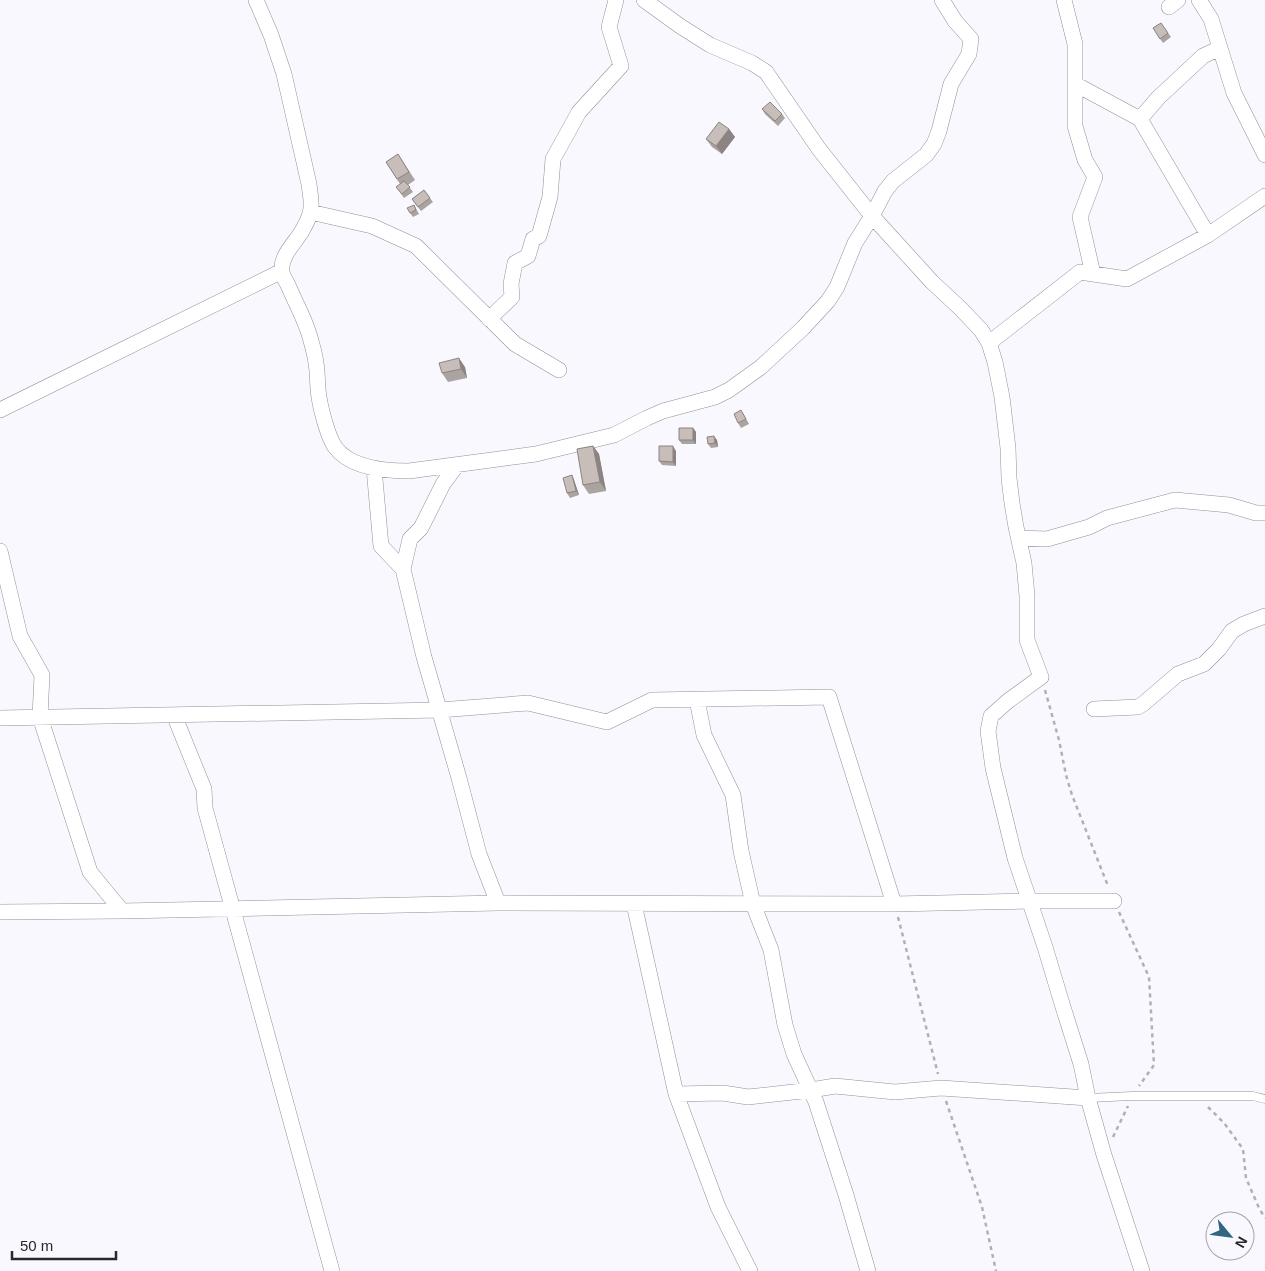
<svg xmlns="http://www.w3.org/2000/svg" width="1265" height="1271" font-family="Arial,sans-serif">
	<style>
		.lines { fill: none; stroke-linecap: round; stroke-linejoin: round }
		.service-casing { stroke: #929098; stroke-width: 9 }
		.minor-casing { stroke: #929098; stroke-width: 16 }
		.path { stroke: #b1b0b5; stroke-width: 2.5; stroke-dasharray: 4 4; stroke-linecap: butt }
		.service { stroke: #fff; stroke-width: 8 }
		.minor { stroke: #fff; stroke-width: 15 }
		.wall { fill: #aba39f }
		.shaded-wall { fill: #8b8482 }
		.building { fill: #c7bdb9; stroke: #8b8482 }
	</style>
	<rect width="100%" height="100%" fill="#f9f8ff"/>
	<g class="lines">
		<g class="service-casing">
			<path id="service" d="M1088,1098L1132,1096H1253L1265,1099"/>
		</g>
		<g class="minor-casing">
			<path id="minor" d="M256,0L271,35L284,74L309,184C310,194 313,204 310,214C308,220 305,226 302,231C295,243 280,256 282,271C282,275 286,281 288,285C295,302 305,319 310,337C312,345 315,354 316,363C318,374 317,386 319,397C321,410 328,437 335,447C350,468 385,471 409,471L536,454L614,435L647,418L663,411L715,397L729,390L761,367L803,328L828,301L837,287L855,243L872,216L885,191L893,181L926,155L934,144L939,131L951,84L969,54L971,39L955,21L942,0
				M644,0L680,26L710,45L752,63L766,72L819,149L872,216L932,282L960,308L981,330L989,343L995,362L1002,397L1008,448L1009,478L1012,503L1016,527L1024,563L1027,596V640L1041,677L1008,701L991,716L988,731L993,768L1015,858L1045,947L1063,1007L1081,1064L1088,1098L1104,1155L1142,1271
				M1064,0L1075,44V126L1085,160L1095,177L1080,217L1093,274
				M1199,0L1211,19L1234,93L1265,155
				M1169,7L1178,0
				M1075,84L1140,119L1208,235
				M1140,119L1158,98L1203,56L1220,48
				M310,212L372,226L416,246L515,344L559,370
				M489,319L512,297L511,284L515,263L528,256L533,239L539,236L550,197L553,159L579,112L621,66L609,27L616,0
				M989,343L1080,272L1127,279L1208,235L1265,196
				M0,410L282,271
				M457,465L443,484L421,528L410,539L403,569L424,657L459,778L479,854L498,903
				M374,468L381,546L403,569
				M1019,538L1047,539L1089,527L1107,518L1175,500L1229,505L1256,513H1265
				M0,551L20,636L42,675L40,717L90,872L122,911
				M697,700L704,735L733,795L741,851L753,904L771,950L785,1025L794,1054L816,1102L846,1195L868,1271
				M1094,709L1138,707L1143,704L1178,674L1204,664L1219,649L1232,631L1244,624L1265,616
				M174,715L204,789L205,808L332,1271
				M0,718L440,710L528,703L607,722L652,700L829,697L894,904
				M634,904L676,1094L718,1207L750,1271
				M0,912L122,911L498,903L894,904L1030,901H1114
				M676,1094L723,1093L748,1097L811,1090L835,1086L895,1092L941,1088L1088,1098"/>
		</g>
		<path class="path" d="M1045,690L1059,740L1066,775L1072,795L1108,886
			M1119,912L1149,977L1154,1065L1139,1086
			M898,917L938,1074
			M946,1101L982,1207L996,1271
			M1208,1107L1224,1123L1243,1149L1246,1178L1259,1208L1265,1218
			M1113,1137L1128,1106"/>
		<use href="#service" class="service"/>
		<use href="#minor" class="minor"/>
	</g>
	<path class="wall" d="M1161,23L1171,37L1163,43L1153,28Z
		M762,109L782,114L785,118L778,126L765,114Z
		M729,129L735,137L722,154L712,147L706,139Z
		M398,154L415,180L408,185L413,192L404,198L396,187L400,184L386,162Z
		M424,190L433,202L421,211L412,199Z
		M414,205L419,214L413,217L410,213Z
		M465,367L467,378L448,382L442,373Z
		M744,415L749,424L741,428L738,423Z
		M693,428L696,432V444H682L679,440Z
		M717,440L718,447L711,448L708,444Z
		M593,446L599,454L606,491L589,494L583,485Z
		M676,451V466L662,465L659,461Z
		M572,475L574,480L579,495L570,498L567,493Z"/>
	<path class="shaded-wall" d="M729,129L735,137L722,154L716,146Z
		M459,358L465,367L467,378L461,369Z
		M693,428L696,432V444L693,440Z
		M714,436L717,440L718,447L715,443Z
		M593,446L599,454L606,491L600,482Z
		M673,446L676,451V466L673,462Z
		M572,475L574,480L579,495L576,491Z"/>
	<path class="building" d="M1161,23L1168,33L1160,39L1153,28Z
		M770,102L782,114L775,121L762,109Z
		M719,122L729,129L716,146L706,139Z
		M398,154L409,172L397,179L386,162Z
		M404,181L410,187L402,194L396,187Z
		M424,190L430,198L418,207L412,199Z
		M414,205L416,210L410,213L407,208Z
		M459,358L461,369L442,373L439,363Z
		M741,410L746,419L738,423L734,414Z
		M679,428H693V440H679Z
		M714,436L715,443L708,444L707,437Z
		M593,446L600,482L583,485L577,449Z
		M659,446H673V462L659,461Z
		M572,475L576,491L567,493L563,478Z"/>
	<g transform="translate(1230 1236) rotate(119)"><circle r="24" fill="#f9f8ff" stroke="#a5a4aa"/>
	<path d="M0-4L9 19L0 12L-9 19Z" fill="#316682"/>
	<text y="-8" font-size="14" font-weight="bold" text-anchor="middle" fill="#28272a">N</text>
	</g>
	<path d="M12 1251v8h104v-8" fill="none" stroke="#28272a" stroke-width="2.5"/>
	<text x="20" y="1251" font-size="15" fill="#28272a" stroke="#f9f8ff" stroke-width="4" paint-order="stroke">50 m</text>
</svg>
